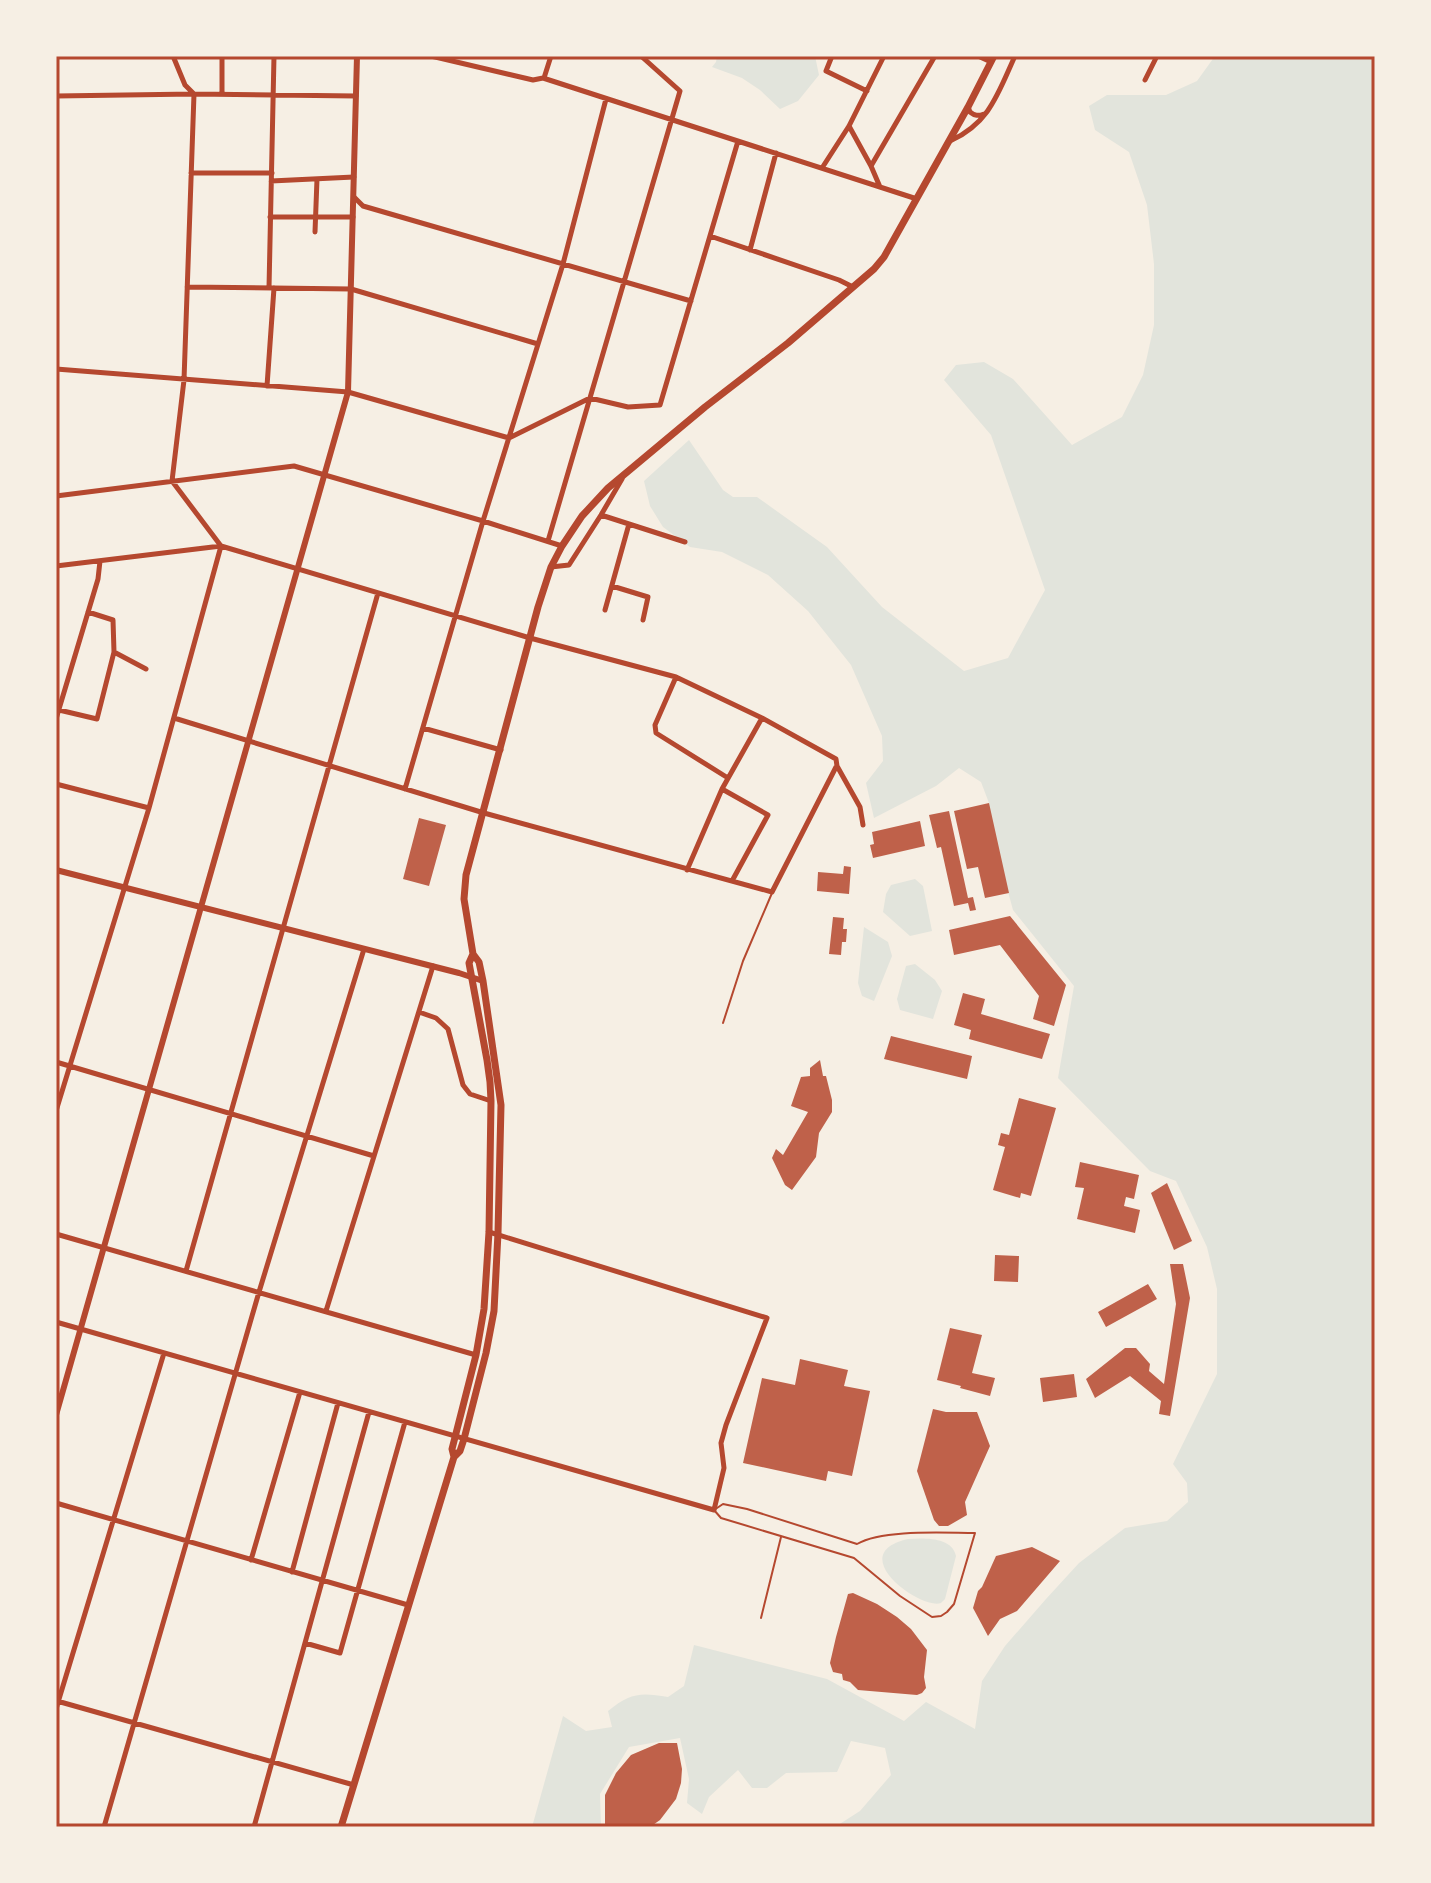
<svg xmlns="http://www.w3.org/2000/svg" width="1431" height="1883" font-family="Arial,sans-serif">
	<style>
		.green { fill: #e2e4dc }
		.building { fill: #bf614a }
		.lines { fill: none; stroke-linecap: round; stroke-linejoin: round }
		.service { stroke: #b5482f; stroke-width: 2 }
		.minor { stroke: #b5482f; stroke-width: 5 }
		.tertiary { stroke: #b5482f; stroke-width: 6 }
		.primary { stroke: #b5482f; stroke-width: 7 }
		.neatline { fill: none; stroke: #b5482f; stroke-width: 3 }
	</style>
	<rect width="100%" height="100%" fill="#f6efe4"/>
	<path class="green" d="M717,56H815L819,75L798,101L780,109L760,90L742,78L712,67L716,62Z
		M1215,56H1375V1827H835L860,1811L891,1775L885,1748L851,1741L837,1772L786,1773L767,1788H752L738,1770L709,1797L702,1814L687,1803L689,1779L680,1738L629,1747L600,1794L601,1827H532L563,1716L586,1731L612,1727L608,1711C630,1693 640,1692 668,1697L684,1686L694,1645L827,1679L904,1721L926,1702L975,1729L982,1681L1005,1646L1046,1599L1079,1563L1125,1528L1167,1521L1188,1502L1187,1483L1173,1464L1217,1374V1289L1207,1247L1176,1181L1150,1171L1058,1078L1074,986L1013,910L989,822V803L981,782L959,768L936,786L874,818L866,783L883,761L882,736L851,665L808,611L768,575L722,552L690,547L663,527L650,506L644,481L689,440L723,490L733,497H757L827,547L882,607L964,671L1008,658L1045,590L991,435L944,380L956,365L984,362L1013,379L1072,445L1122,417L1143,375L1154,325V264L1147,205L1129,152L1095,130L1089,106L1107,95H1166L1197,81Z
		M915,879L923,886L932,931L910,936L883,912L886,894L891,885Z
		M864,927L888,942L892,956L874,1001L862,996L858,983Z
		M915,964L935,980L942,991L933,1019L900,1010L897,999L906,966Z
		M908,1539C925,1538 952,1537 956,1556L945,1599C944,1600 942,1602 941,1603C922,1611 842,1554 908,1539Z"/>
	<path class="building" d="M989,803L1009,893L985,898L978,867L967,869L954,811Z
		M949,811L968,898L973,897L976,910L970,911L968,903L954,906L941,847L937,848L929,815Z
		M419,818L446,825L429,886L403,879Z
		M920,821L925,846L873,858L870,845L874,844L872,832Z
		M844,866L851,867L849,894L817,891L818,872L843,874Z
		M1010,916L1066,985L1054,1026L1033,1019L1039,996L1000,945L954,955L949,930Z
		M833,917L844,918L843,929H847L846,942H842L841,955L829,954Z
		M963,993L985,999L981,1014L1050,1034L1042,1059L969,1039L971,1030L954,1025Z
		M891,1036L972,1056L967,1079L884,1059Z
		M820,1060L823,1076H826L832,1100V1112L819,1133L816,1157L792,1190L785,1185L772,1158L776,1149L783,1155L808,1112L791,1106L801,1077L810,1076V1068Z
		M1019,1098L1056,1108L1031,1196L1021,1193L1020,1198L993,1190L1005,1147L998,1145L1001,1133L1009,1135Z
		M1080,1162L1139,1175L1134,1199L1126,1197L1124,1206L1140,1210L1135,1233L1077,1219L1084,1188L1075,1187Z
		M1167,1183L1192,1241L1174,1250L1151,1193Z
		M995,1255L1019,1256L1018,1282L994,1281Z
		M1170,1264H1183L1190,1298L1170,1416L1159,1414L1161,1401L1130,1376L1095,1398L1086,1379L1125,1348H1136L1150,1364L1149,1371L1164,1384L1176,1304Z
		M1148,1284L1157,1299L1106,1327L1098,1312Z
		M950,1328L982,1335L972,1373L995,1378L990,1396L960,1388L961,1386L937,1380Z
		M800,1359L848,1370L844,1386L870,1391L852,1476L828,1471L826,1481L743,1463L762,1378L795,1385Z
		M1074,1374L1077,1397L1043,1402L1040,1378Z
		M933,1409L946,1412H977L990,1446L965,1502L967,1515L948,1526H939L934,1520L917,1471Z
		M1032,1547L1060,1561L1017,1611L1000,1619L988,1636L973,1608L978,1591L982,1587L996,1556Z
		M853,1593L877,1604L897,1617L911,1629L927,1650L924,1677L926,1688L922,1693L917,1695L858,1690L850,1682L843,1680L842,1674L833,1672L830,1663L836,1637L848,1594Z
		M659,1743H677L682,1769L681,1783L676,1799L660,1820L650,1827H605V1795L616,1773L631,1755Z"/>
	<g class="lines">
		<path class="service" d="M723,1023L743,961L772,893
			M723,1504L747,1509L857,1544C883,1529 944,1533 975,1533L954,1604L947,1612L941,1616L932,1617L900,1596L854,1558L721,1518L714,1510Z
			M761,1618L781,1537"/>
		<path class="minor" d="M431,56L533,80L543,78L917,199
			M832,56L826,71L867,91
			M978,56L991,62
			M544,78L551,56
			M1145,80L1157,56
			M222,94V56
			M56,96L194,94L356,96
			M968,107L970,112C975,116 978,116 984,114
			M849,126L871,166L880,187
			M950,141C990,123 998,93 1015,56
			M871,166L935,56
			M822,168L849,126L884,56
			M191,173H272
			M271,181L354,177
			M354,197L363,206L691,301
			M270,217H353
			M315,232L317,179
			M710,236L839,280L853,287
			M750,250L776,153
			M187,287L351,289L538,344
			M269,288L274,56
			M56,369L348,392L509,438L590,398L628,407L660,405L738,141
			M267,386L274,288
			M56,496L294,466L483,521L562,546
			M601,515L685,542
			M548,541L680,91L641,56
			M56,566L221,546L530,638L676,677L762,718L836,759L837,766L860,807L863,825
			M551,567L569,565L601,515L622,479
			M612,586L648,597L643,620
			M605,610L629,524
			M114,652L146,669
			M676,677L655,725L656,733L728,778
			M59,710L97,719L114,652L113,620L88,612
			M174,718L484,813L772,892L836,767
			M56,719L98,579L100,561
			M423,728L501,750
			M56,784L149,808
			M405,789L483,521L563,264L606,99
			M722,789L768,815L732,881
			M687,870L722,789L762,718
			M419,1012L436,1018L448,1029L463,1085L470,1094L491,1101
			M56,1062L374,1156
			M56,1111L149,808L221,546L172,481L184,380L194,94L185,85L173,56
			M56,1234L476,1355
			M186,1271L378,593
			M326,1311L433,966
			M56,1322L714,1510L724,1468L721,1443L726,1425L767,1318L489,1232
			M56,1503L408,1605
			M251,1560L300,1392
			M292,1572L338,1403
			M305,1643L340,1653L405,1422
			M57,1701L354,1785
			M56,1709L164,1353
			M104,1827L259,1292L364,949
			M254,1827L369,1412"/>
		<path class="tertiary" d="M56,870L459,973L483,981
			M56,1415L348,392L357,56"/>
		<path class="primary" d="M454,1457L452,1449L476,1355L484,1309L489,1232L491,1101L490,1082L487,1060L469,963L473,954
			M341,1827L454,1457L460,1451L464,1439L486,1353L494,1311L498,1233L501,1105L483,981L479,962L473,954L464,899L466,875L538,607L551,567L562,546L582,516L608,488L705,407L788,343L874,269L884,257L968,107L994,56"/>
	</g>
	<rect width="1431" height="1883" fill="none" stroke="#f6efe4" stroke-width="116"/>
	<rect x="58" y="58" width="1315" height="1767" class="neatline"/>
</svg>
